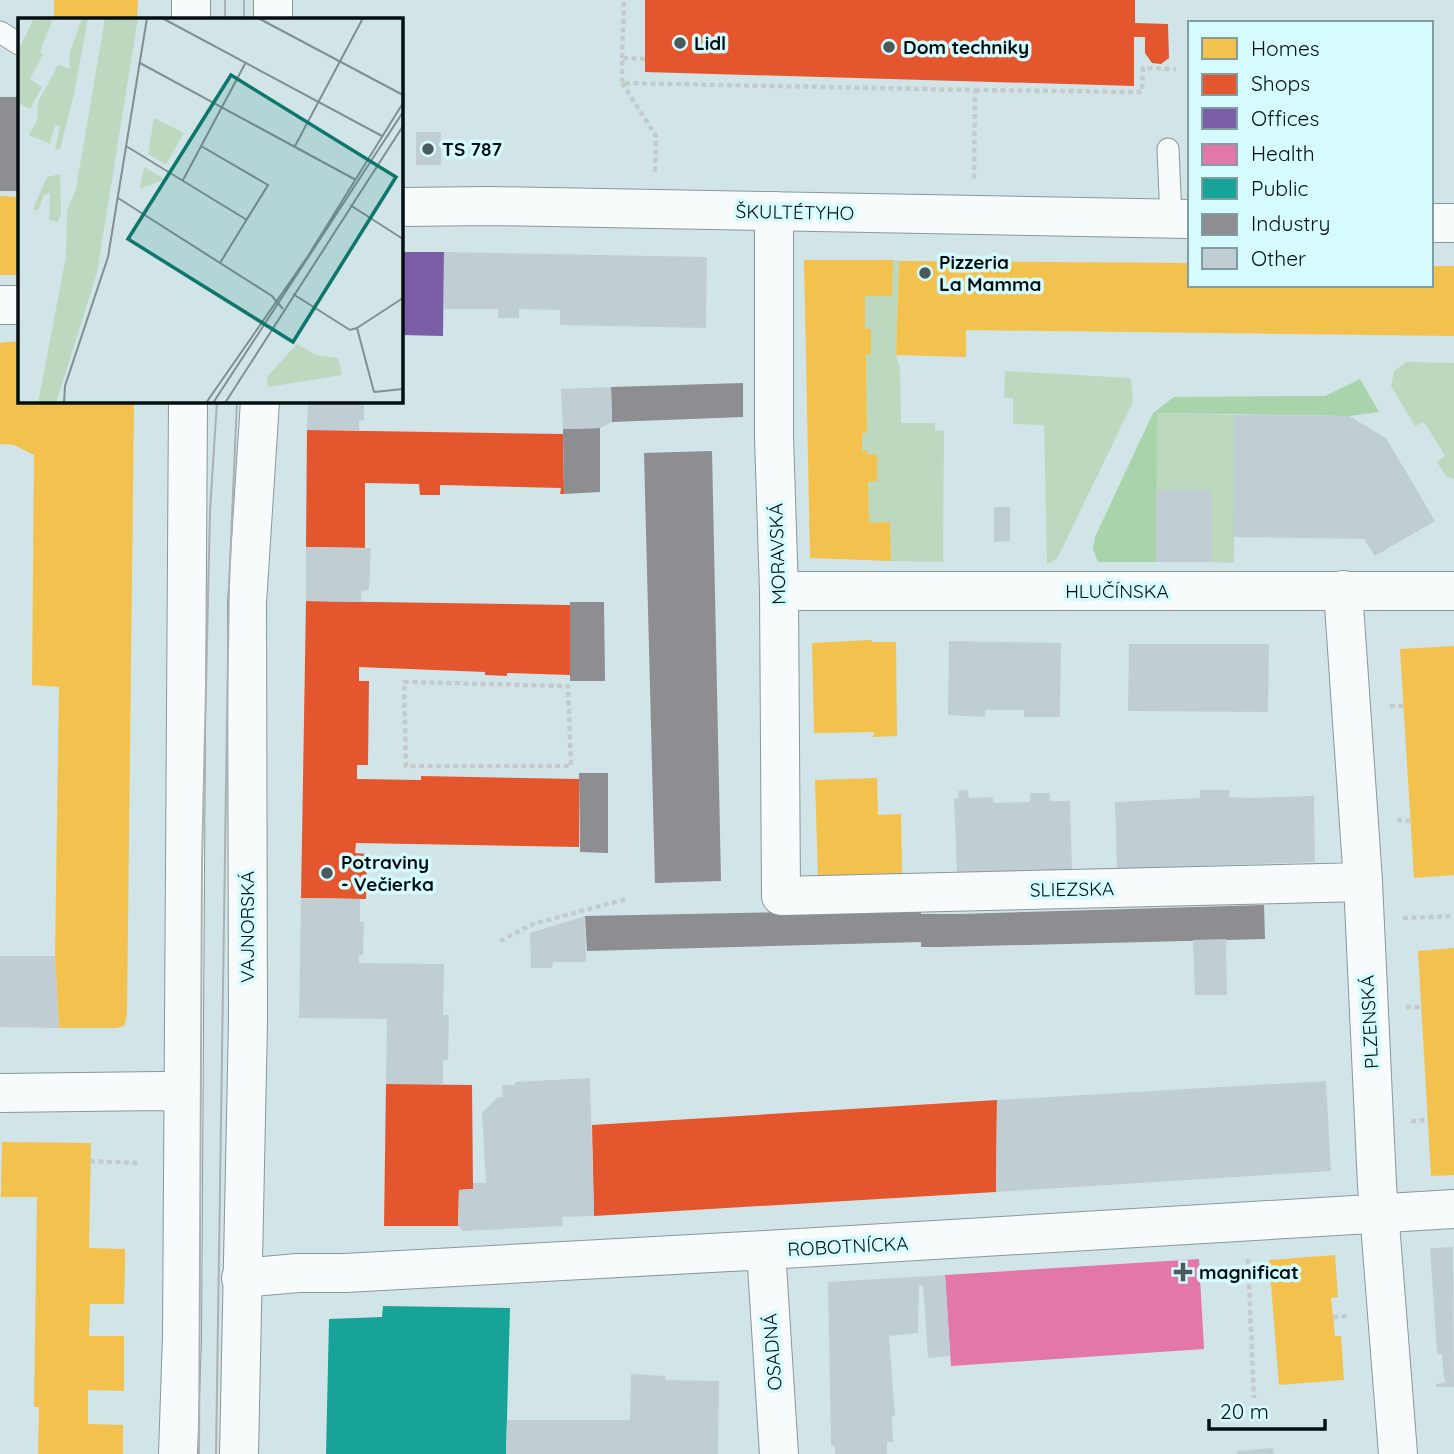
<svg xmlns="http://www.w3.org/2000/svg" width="1454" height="1454" font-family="Quicksand,sans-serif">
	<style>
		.green { fill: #bcd9c0 }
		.forest { fill: #a9d3aa }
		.homes { fill: #f2c14e }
		.shops { fill: #e4572e }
		.offices { fill: #7b5ea7 }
		.health { fill: #e377a8 }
		.public { fill: #17a398 }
		.industry { fill: #8d8d92 }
		.building { fill: #c0ced3 }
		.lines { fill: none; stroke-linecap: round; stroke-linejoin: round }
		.service-casing { stroke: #88989a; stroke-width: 23 }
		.minor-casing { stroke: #88989a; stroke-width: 40 }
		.tertiary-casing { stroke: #88989a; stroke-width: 40 }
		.secondary-casing { stroke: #88989a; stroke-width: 40 }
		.path { stroke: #c5cbcb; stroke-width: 4.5; stroke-dasharray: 5 3.5; stroke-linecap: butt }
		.service { stroke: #f8fbfc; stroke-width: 21 }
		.minor { stroke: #f8fbfc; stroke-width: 38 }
		.tertiary { stroke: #f8fbfc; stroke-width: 38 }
		.secondary { stroke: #f8fbfc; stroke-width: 38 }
		.tram { stroke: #acb0b2; stroke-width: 2 }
		.poi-dot { fill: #4b5a5c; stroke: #d5fbff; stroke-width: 2.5 }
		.labels { text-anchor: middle; stroke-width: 7; stroke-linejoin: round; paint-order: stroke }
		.poi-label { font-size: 19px; font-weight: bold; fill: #030f11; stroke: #d5fbff; text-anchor: start }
		.street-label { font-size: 19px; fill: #030f11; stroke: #d5fbff }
		.inset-road { fill: none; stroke: #7f8f92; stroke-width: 2 }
		.view { fill: #0f766e; fill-opacity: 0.15; stroke: #0f766e; stroke-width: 3.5 }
		.inset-edge { fill: none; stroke: #030f11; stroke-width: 3.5 }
	</style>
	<rect width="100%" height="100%" fill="#d1e5e8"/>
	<path class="green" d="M893,260L899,261L896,355L900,368L901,423H935V430L944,431L943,562L891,561L890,522L869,523L868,482L877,481V455H868L867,451H862V434L867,433L866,354L871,353V330L865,329V296H892Z
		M1406,362L1454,363V479L1446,476L1437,462L1445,456L1424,422L1415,426L1391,386L1394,371Z
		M1005,371L1131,378L1133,402L1057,559L1047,564L1044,425L1013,424V398H1004Z
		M1156,413L1235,415L1234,563L1212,562V490H1156Z"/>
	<path class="forest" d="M1360,379L1379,412L1349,416L1157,413L1156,562H1098L1093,549L1095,537L1153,413L1174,397L1325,396Z"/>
	<path class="homes" d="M54,0H138L137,19H54Z
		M0,196L19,197V275H0Z
		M804,260H893L892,296H865V329H871V354H866L867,433L862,434V451L867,450L868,455L877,454V481L868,482L869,523L890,522L891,561L810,558Z
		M899,261L1190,263V285H1431V266H1454V336L966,330V357L896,355Z
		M19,341V401H134L127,1015L124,1026L116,1028H59L55,956L59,687L32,685L34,455L14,445L0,444V343Z
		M872,640V642H896L897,736L873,737L874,732L814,733L812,643Z
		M1454,646V875L1414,878L1400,649Z
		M877,778L878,815L901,814L902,875L818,878L815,780Z
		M1454,948V1175L1431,1176L1418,951Z
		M2,1142L91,1143L89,1248L125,1249V1265L124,1304H90L89,1336H124V1391L88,1390V1424L123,1425V1454H38L39,1407H34L37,1197H1Z
		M1335,1255L1338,1297L1331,1298L1335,1336H1341L1344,1380L1279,1385L1269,1260Z"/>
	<path class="shops" d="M645,0H1135V23L1168,24L1169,58L1161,64L1152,63L1145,53V37H1134V86L645,72Z
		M307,430L563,434L564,494H560L561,488L440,485V495H420L419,484L365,483V548L306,547Z
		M306,601L570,605V675L507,673V676L485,675V672L359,667V681H369L368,765H357V779L421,780V776L579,779V847L356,843L355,853L367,854L366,899L301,898Z
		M386,1084L472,1085L473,1189L459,1190L458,1226H384Z
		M997,1100L996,1192L594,1216L592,1125Z"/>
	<path class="offices" d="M401,252H444L443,336L401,335Z"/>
	<path class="health" d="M1199,1259L1204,1349L951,1366L945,1275Z"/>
	<path class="public" d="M383,1306L510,1308L506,1454H326L329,1319L382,1317Z"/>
	<path class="industry" d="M0,97H19V191H0Z
		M743,383V417L612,422L611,387Z
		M600,428V492L564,494L563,429Z
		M712,451L721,881L655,883L644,453Z
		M570,602H604L605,681H570Z
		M579,773H608V853L580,852Z
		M1264,905L1265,939L941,947H921V942L587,951L585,916L847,911L921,907V914H960Z"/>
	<path class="building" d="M416,132H441V165H416Z
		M444,252L707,257L706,328L560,325V310L519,309V318H498V309H444Z
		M611,387L612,422L600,428L563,429L561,389Z
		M308,401H364V421L359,420V430H307Z
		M1235,415L1349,416L1386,438L1435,521L1375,556L1364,539L1233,537Z
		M1156,490H1212V562H1156Z
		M994,507H1010V541L994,542Z
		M306,547L371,548L369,590L361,591V602L306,601Z
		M949,641L1061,643L1060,717H1024V710H985V717L948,715Z
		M1129,644H1269L1268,712L1128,711Z
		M968,790L969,798L993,797L994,803L1030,802V793H1050V801H1070L1072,870L957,874L954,798L959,799L958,791Z
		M1200,790H1229V797L1248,798L1314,796L1315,862L1117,869L1115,802L1200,798Z
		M301,898L360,899V922L364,921L363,955H359V963L444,964L443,1015H449L448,1060H443V1084H386L387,1019L299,1018Z
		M585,916L586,962H553L552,968H531L530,933Z
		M1226,939L1227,995H1195L1193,940Z
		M0,956H55L59,1028L0,1027Z
		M590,1078L594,1216L562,1217L563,1226L463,1231L458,1226L459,1190L473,1189V1183H486L482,1113L498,1097H503L502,1085H515V1082Z
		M1326,1081L1331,1171L996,1192L997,1100Z
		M1453,1247L1454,1387H1436V1384L1446,1382L1444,1379L1442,1354H1437L1430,1248Z
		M945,1275L950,1356L928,1358L923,1286L919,1285L918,1333L889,1336L895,1416H892L893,1442H887V1454H835V1446H831L828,1282Z
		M631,1374L665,1376L666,1380L719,1381L718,1454H506L507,1420H630Z
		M1273,1448L1274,1454H1237V1451Z"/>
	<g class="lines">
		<g class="service-casing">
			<path id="service" d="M0,32L19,44
				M1168,149L1171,218"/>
		</g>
		<g class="minor-casing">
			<path id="minor" d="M774,211V437L779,591L781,896L1363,882
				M0,305H19
				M1343,590L1363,882L1377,1185L1398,1454
				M779,591H1454
				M0,1093L161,1091L183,1093
				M766,1250L779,1454
				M241,1278L298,1273H345L766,1250L1454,1209"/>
		</g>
		<g class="tertiary-casing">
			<path id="tertiary" d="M401,207L488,206L1190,219
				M1431,223H1454"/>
		</g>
		<g class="secondary-casing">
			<path id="secondary" d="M191,0V19
				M273,19V0
				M178,1454L182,1337L188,401
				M239,1454L248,1021L247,603L260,401"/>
		</g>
		<path class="path" d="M622,58L624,0
			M645,59L622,58V83L975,90L974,179
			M622,83L656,136L655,172
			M975,90L1142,92L1143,68L1176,69
			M404,682L568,686L571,766H406Z
			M1390,706H1403
			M1397,820L1410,821
			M1403,918L1454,916
			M500,941L533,924L626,899
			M1406,1007H1421
			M1411,1121L1427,1120
			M90,1161L140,1163
			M1248,1259L1254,1398
			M1333,1317L1349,1316"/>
		<use href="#service" class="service"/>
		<use href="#minor" class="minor"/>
		<use href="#tertiary" class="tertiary"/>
		<use href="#secondary" class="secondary"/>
		<path class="tram" d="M244,0V19
			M225,19V0
			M199,1454L202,863L210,511L217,401
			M216,1454L229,587L237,401"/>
	</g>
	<g class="poi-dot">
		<circle cx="680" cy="43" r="7"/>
		<circle cx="889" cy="47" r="7"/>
		<circle cx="428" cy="149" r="7"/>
		<circle cx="925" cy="273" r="7"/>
		<circle cx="327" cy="873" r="7"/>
		<path d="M1179.5 1261.5h7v7h7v7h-7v7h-7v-7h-7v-7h7z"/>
	</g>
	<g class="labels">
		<g class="poi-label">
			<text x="694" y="50">Lidl</text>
			<text x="903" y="54">Dom techniky</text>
			<text x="442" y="156">TS 787</text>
			<text x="939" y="269">Pizzeria<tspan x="939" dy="22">La Mamma</tspan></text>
			<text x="341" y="869">Potraviny<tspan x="341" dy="22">- Večierka</tspan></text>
			<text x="1199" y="1279">magnificat</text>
		</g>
		<g class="street-label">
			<text transform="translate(795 212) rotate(1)" y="7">ŠKULTÉTYHO</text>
			<text transform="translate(777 554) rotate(-92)" y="7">MORAVSKÁ</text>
			<text x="1117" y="598">HLUČÍNSKA</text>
			<text transform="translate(1072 889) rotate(-1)" y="7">SLIEZSKA</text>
			<text transform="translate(247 927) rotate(-90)" y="7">VAJNORSKÁ</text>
			<text transform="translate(1369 1022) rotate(-93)" y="7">PLZENSKÁ</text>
			<text transform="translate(848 1246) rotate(-3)" y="7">ROBOTNÍCKA</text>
			<text transform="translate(772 1352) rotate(-94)" y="7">OSADNÁ</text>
		</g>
	</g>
	<g transform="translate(18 18)">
		<rect width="385" height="385" fill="#d1e5e8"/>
		<path d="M16,0H35L22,34L25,36L12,61L24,69L12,91L0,85V33ZM64,0H70L56,76L42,131H37L42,108L37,107L32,126L11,117L19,103L20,84L40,47L52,51L51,37ZM87,0H120L79,255L38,385H20L48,238L49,193L58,171ZM136,100L166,115L148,147L130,136ZM126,149L145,160V162L122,171ZM42,156L43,195L40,204L31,202L32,175L26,177L20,193L15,191L29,159ZM279,326L298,337L320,340L324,357L250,369L249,359Z" fill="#bcd9c0"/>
		<path class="inset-road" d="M144,0L364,118M240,0L385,77M122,45L338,162M108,128L229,202M183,128L250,167L202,245M277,128L345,0M165,162L228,44M100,180L254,278L265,291M332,187L385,221M275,276L332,312L339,310M339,310L356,374M339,310L385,280M356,374L385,371M46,385L47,368L90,239L129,0M188,385L290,238L385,85M195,385L385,94M207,385L385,108"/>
		<path class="view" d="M213,57L378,159L275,324L110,221Z"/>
		<rect width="385" height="385" class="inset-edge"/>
	</g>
	<rect x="1188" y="21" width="245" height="266" fill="#d5fbff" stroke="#819da0" stroke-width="2"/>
	<rect x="1202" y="38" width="35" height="21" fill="#f2c14e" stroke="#819da0" stroke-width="2"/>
	<text x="1251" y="56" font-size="21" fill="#030f11">Homes</text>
	<rect x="1202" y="74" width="35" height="21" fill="#e4572e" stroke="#819da0" stroke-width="2"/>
	<text x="1251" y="91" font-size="21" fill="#030f11">Shops</text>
	<rect x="1202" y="108" width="35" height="21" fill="#7b5ea7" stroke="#819da0" stroke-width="2"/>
	<text x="1251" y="126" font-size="21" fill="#030f11">Offices</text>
	<rect x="1202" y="144" width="35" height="21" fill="#e377a8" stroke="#819da0" stroke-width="2"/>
	<text x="1251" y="161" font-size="21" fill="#030f11">Health</text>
	<rect x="1202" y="178" width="35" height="21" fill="#17a398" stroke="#819da0" stroke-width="2"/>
	<text x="1251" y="196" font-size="21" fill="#030f11">Public</text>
	<rect x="1202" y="214" width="35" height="21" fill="#8d8d92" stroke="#819da0" stroke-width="2"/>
	<text x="1251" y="231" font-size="21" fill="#030f11">Industry</text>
	<rect x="1202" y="248" width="35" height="21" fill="#c0ced3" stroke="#819da0" stroke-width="2"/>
	<text x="1251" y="266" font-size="21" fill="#030f11">Other</text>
	<path d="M1209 1419v10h116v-10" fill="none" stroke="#030f11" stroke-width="3.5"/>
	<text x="1220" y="1419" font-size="21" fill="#030f11" stroke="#d5fbff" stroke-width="5" paint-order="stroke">20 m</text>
</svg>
